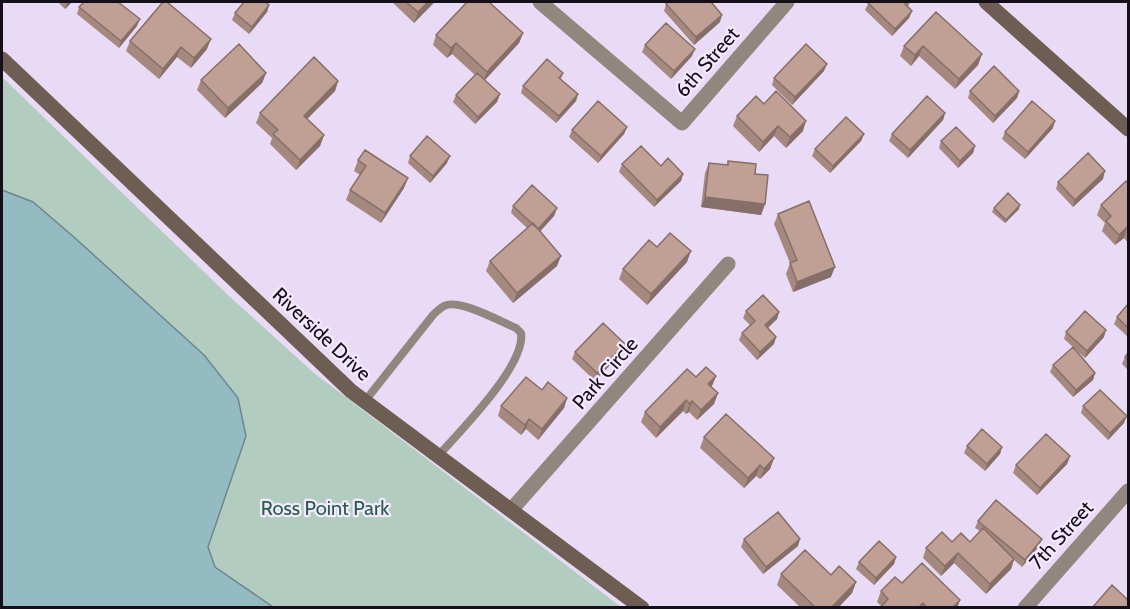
<svg xmlns="http://www.w3.org/2000/svg" width="1130" height="609" font-family="Cabin,sans-serif">
	<style>
		.green { fill: #b2cdc0 }
		.water { fill: #94bbc1; stroke: #6e878e; stroke-width: 1.5 }
		.lines { fill: none; stroke-linecap: round; stroke-linejoin: round }
		.lane { stroke: #92877f; stroke-width: 8 }
		.street { stroke: #92877f; stroke-width: 15 }
		.secondary { stroke: #6d5d52; stroke-width: 15 }
		.wall { fill: #a5897f }
		.shaded-wall { fill: #866f68 }
		.building { fill: #c09f94; stroke: #866f68; stroke-width: 1.5 }
		.labels { text-anchor: middle; stroke-width: 4.5; stroke-linejoin: round; paint-order: stroke }
		.street-label { font-size: 20px; fill: #140f18; stroke: #f4e8fe }
		.park-label { font-size: 20px; fill: #245f48; stroke: #f4e8fe }
	</style>
	<rect width="100%" height="100%" fill="#e9daf5"/>
	<path class="green" d="M2,77L228,295L314,373L621,607H273L215,567L208,547L246,436L33,202L2,190Z"/>
	<path class="water" d="M2,190L33,202L75,238L204,355L238,398L246,436L208,547L215,567L273,607H2Z"/>
	<g class="lines">
		<path class="lane" d="M365,401L433,315C436,312 440,308 444,306C459,298 501,322 516,328L521,333C526,365 461,430 439,455"/>
		<path class="street" d="M540,2L682,123L787,2
			M512,509L728,264
			M1025,608L1128,491"/>
		<path class="secondary" d="M986,2L1128,129
			M2,59L351,391L642,608"/>
	</g>
	<path class="wall" d="M58,2H72L65,9Z
		M392,2H435L414,23Z
		M869,2H910L908,7L912,11L909,18L892,36L865,10Z
		M666,4L720,22L694,45L664,11Z
		M269,5L267,12L249,34L232,20L235,13Z
		M79,7L137,26L119,48L77,14Z
		M936,12L982,54L978,65L955,89L919,56L911,66L900,56L904,46Z
		M523,33L519,43L485,80L500,94L497,102L475,124L453,102L456,95L475,75L452,54L447,58L433,45L436,35Z
		M130,41L207,49L191,68L177,57L159,79L126,51Z
		M645,45L692,56L671,79L642,52Z
		M824,71L792,105L772,85L774,78Z
		M266,73L262,83L225,118L197,90L201,80Z
		M563,73L561,79L578,94L576,101L556,123L521,93L523,86Z
		M338,81L335,91L307,119L324,135L320,146L296,170L270,144L272,138L256,123L260,113Z
		M970,91H1019L1017,98L993,123L968,98Z
		M764,104L803,131L786,148L774,136L759,152L733,126L737,116Z
		M945,113L943,120L908,158L889,141L892,134Z
		M627,127L624,134L598,163L569,137L572,130Z
		M1053,128L1025,159L1002,139L1005,132Z
		M864,134L861,141L830,173L812,156L815,149Z
		M941,141L975,146L973,153L958,168L939,148Z
		M410,156L447,163L430,183L408,163Z
		M358,160L404,188L381,223L346,200L350,190L360,175L354,171Z
		M728,161L755,174L765,204L761,215L701,207L705,173L709,163L727,165Z
		M622,164L661,166L683,174L681,181L654,207L619,172Z
		M1103,179L1073,207L1056,189L1058,182Z
		M1128,183V243L1124,238L1115,245L1102,231L1105,223L1097,215L1101,205Z
		M513,206L557,208L554,216L540,231L557,266L513,303L486,271L490,261L527,228L511,213Z
		M994,208L1019,209L1005,223L992,212Z
		M778,214L831,277L793,292L786,274L790,263L774,224Z
		M657,247L687,262L647,305L619,279L623,269Z
		M1128,304V337L1114,324L1117,317Z
		M746,311L779,312L777,319L768,328L776,337L774,344L757,360L739,340L742,333L750,325L743,318Z
		M1066,332L1104,337L1085,358L1064,339Z
		M623,351L595,381L572,359L575,352Z
		M1128,353V370L1122,364L1125,357Z
		M1053,365L1095,373L1093,380L1073,397L1050,372Z
		M716,376L711,387L718,393L714,404L697,420L689,412L686,414L683,411L656,438L641,422L645,412L696,377Z
		M567,398L564,408L538,440L526,429L521,435L498,416L501,406Z
		M1083,406L1124,423L1108,440L1081,413Z
		M704,437L774,458L770,469L760,479L756,476L744,488L700,448Z
		M967,446L1002,447L1000,454L985,471L964,453Z
		M1070,456L1067,464L1037,495L1013,473L1016,465Z
		M978,521L1039,546L1022,567L1014,560L1011,569L986,594L954,563L941,576L923,558L926,548L952,542H970L980,531L975,528Z
		M744,539L798,546L763,574L741,547Z
		M896,557L894,564L874,585L856,569L859,562Z
		M781,574L831,575L856,582L852,593L838,608H801L777,585Z
		M902,583L960,600L957,608H880L881,606L877,602L881,591Z"/>
	<path class="shaded-wall" d="M67,2H72L65,9Z
		M428,2H434L414,23L418,12Z
		M269,5L267,12L249,34L252,27Z
		M912,11L909,18L892,36L895,29Z
		M722,15L720,22L694,45L696,37Z
		M140,19L137,26L119,48L121,41Z
		M523,33L519,43L483,82L487,72Z
		M211,39L207,49L191,68L194,58Z
		M456,43L452,54L447,58L451,48Z
		M923,46L919,56L911,66L915,55Z
		M181,47L177,57L159,79L163,69Z
		M695,49L692,56L671,79L674,71Z
		M982,54L978,65L955,89L959,79Z
		M827,64L824,71L792,105L795,97Z
		M266,73L262,83L225,118L228,108Z
		M338,81L335,91L300,126L304,116Z
		M1019,91L1017,98L993,123L995,116Z
		M500,94L497,102L475,124L478,117Z
		M578,94L576,101L556,123L559,116Z
		M945,113L943,120L908,158L910,150Z
		M806,121L803,131L786,148L790,137Z
		M1055,121L1053,128L1025,159L1028,152Z
		M778,126L774,136L759,152L763,142Z
		M627,127L624,134L598,163L601,156Z
		M864,134L861,141L830,173L833,166Z
		M324,135L320,146L296,170L300,160Z
		M975,146L973,153L958,168L960,161Z
		M450,156L447,163L430,183L433,176Z
		M1105,171L1103,179L1073,207L1075,200Z
		M683,174L681,181L654,207L657,200Z
		M408,178L404,188L381,223L385,213Z
		M705,197L765,204L761,215L701,207Z
		M1020,205L1019,209L1005,223L1006,220Z
		M557,208L554,216L536,236L538,229Z
		M1127,227L1124,238L1115,245L1119,235Z
		M691,251L687,262L647,305L651,294Z
		M561,256L557,266L513,303L517,293Z
		M835,267L831,277L793,292L797,282Z
		M779,312L777,319L763,332L765,325Z
		M1106,330L1104,337L1085,358L1087,351Z
		M776,337L774,344L757,360L760,352Z
		M625,344L623,351L595,381L597,373Z
		M1095,373L1093,380L1073,397L1076,390Z
		M716,376L712,386L704,394L708,384Z
		M718,393L714,404L697,420L701,410Z
		M567,398L564,408L538,440L542,429Z
		M686,400L683,411L656,438L660,427Z
		M692,401L689,412L686,414L690,404Z
		M1127,416L1124,423L1108,440L1110,433Z
		M529,419L526,429L521,435L525,425Z
		M1002,447L1000,454L985,471L987,464Z
		M1070,456L1067,464L1037,495L1040,488Z
		M774,458L770,469L760,479L764,469Z
		M760,465L756,476L744,488L748,478Z
		M800,539L798,546L763,574L766,567Z
		M1042,539L1039,546L1022,567L1025,560Z
		M958,553L954,563L941,576L945,566Z
		M896,557L894,564L874,585L876,578Z
		M1014,559L1011,569L986,594L990,584Z
		M856,582L852,593L838,608H831Z
		M960,600L957,608H952Z"/>
	<path class="building" d="M84,2H118L140,19L121,41L79,7Z
		M163,2H167L211,39L194,58L181,47L163,69L130,41Z
		M244,2H265L269,5L252,27L235,13Z
		M406,2H428L418,12Z
		M467,2H489L523,33L487,72L456,43L451,48L436,35Z
		M669,2H711L722,15L696,37L666,4Z
		M869,2H908L905,4L912,11L895,29L868,3Z
		M936,12L982,54L959,79L923,46L915,55L904,46Z
		M666,23L695,49L674,71L645,45Z
		M239,44L266,73L228,108L201,80Z
		M806,44L827,64L795,97L774,78Z
		M314,57L338,81L304,116L324,135L300,160L273,134L278,130L260,113Z
		M547,59L563,73L559,78L578,94L559,116L523,86Z
		M994,66L1019,91L995,116L970,91Z
		M477,73L500,94L478,117L456,95Z
		M776,91L806,121L790,137L778,126L763,142L737,116L756,96L764,104Z
		M927,96L945,113L910,150L892,134Z
		M598,101L627,127L601,156L572,130Z
		M1032,101L1055,121L1028,152L1005,132Z
		M846,117L864,134L833,166L815,149Z
		M956,127L975,146L960,161L941,141Z
		M427,136L450,156L433,176L410,156Z
		M641,146L661,166L668,158L683,174L657,200L622,164Z
		M365,150L408,178L385,213L350,190L366,166L358,160Z
		M1088,153L1105,171L1075,200L1058,182Z
		M728,161L756,164L755,174L768,175L765,204L705,197L709,163L728,165Z
		M1126,181L1128,183V229L1127,227L1119,235L1106,221L1111,216L1101,205Z
		M532,185L557,208L538,229L513,206Z
		M1008,193L1020,205L1006,220L994,208Z
		M809,201L835,267L797,282L790,263L797,260L778,214Z
		M533,223L561,256L517,293L490,261Z
		M670,233L691,251L651,294L623,269L649,240L657,247Z
		M763,295L779,312L765,325L776,337L760,352L742,333L755,321L746,311Z
		M1128,304V328L1117,317Z
		M1085,311L1106,330L1087,351L1066,332Z
		M603,323L625,344L597,373L575,352Z
		M1073,347L1095,373L1076,390L1053,365Z
		M1128,353V360L1125,357Z
		M706,367L716,376L708,384L718,393L701,410L692,401L690,404L686,400L660,427L645,412L687,369L696,377Z
		M526,377L542,390L548,382L567,398L542,429L529,419L525,425L501,406Z
		M1100,390L1127,416L1110,433L1083,406Z
		M726,414L774,458L764,469L760,465L748,478L704,437Z
		M982,429L1002,447L987,464L967,446Z
		M1046,434L1070,456L1040,488L1016,465Z
		M996,500L1042,539L1025,560L978,521Z
		M778,512L800,539L766,567L744,539Z
		M983,528L1014,559L990,584L958,553L945,566L926,548L942,532L952,542L961,533L970,542Z
		M879,541L896,557L876,578L859,562Z
		M805,550L831,575L839,566L856,582L831,608H816L781,574Z
		M922,563L960,600L952,608H927L923,603L918,608H880L888,599L881,591L895,577L902,583Z
		M1112,585L1128,600V608H1092Z"/>
	<g class="labels">
		<g class="street-label">
			<text transform="translate(707 62) rotate(-49)" y="7">6th Street</text>
			<text transform="translate(322 334) rotate(43)" y="7">Riverside Drive</text>
			<text transform="translate(605 373) rotate(-49)" y="7">Park Circle</text>
			<text transform="translate(1061 535) rotate(-48)" y="7">7th Street</text>
		</g>
		<g class="park-label">
			<text x="325" y="515">Ross Point Park</text>
		</g>
	</g>
	<rect width="1130" height="609" fill="none" stroke="#140f18" stroke-width="6"/>
</svg>
